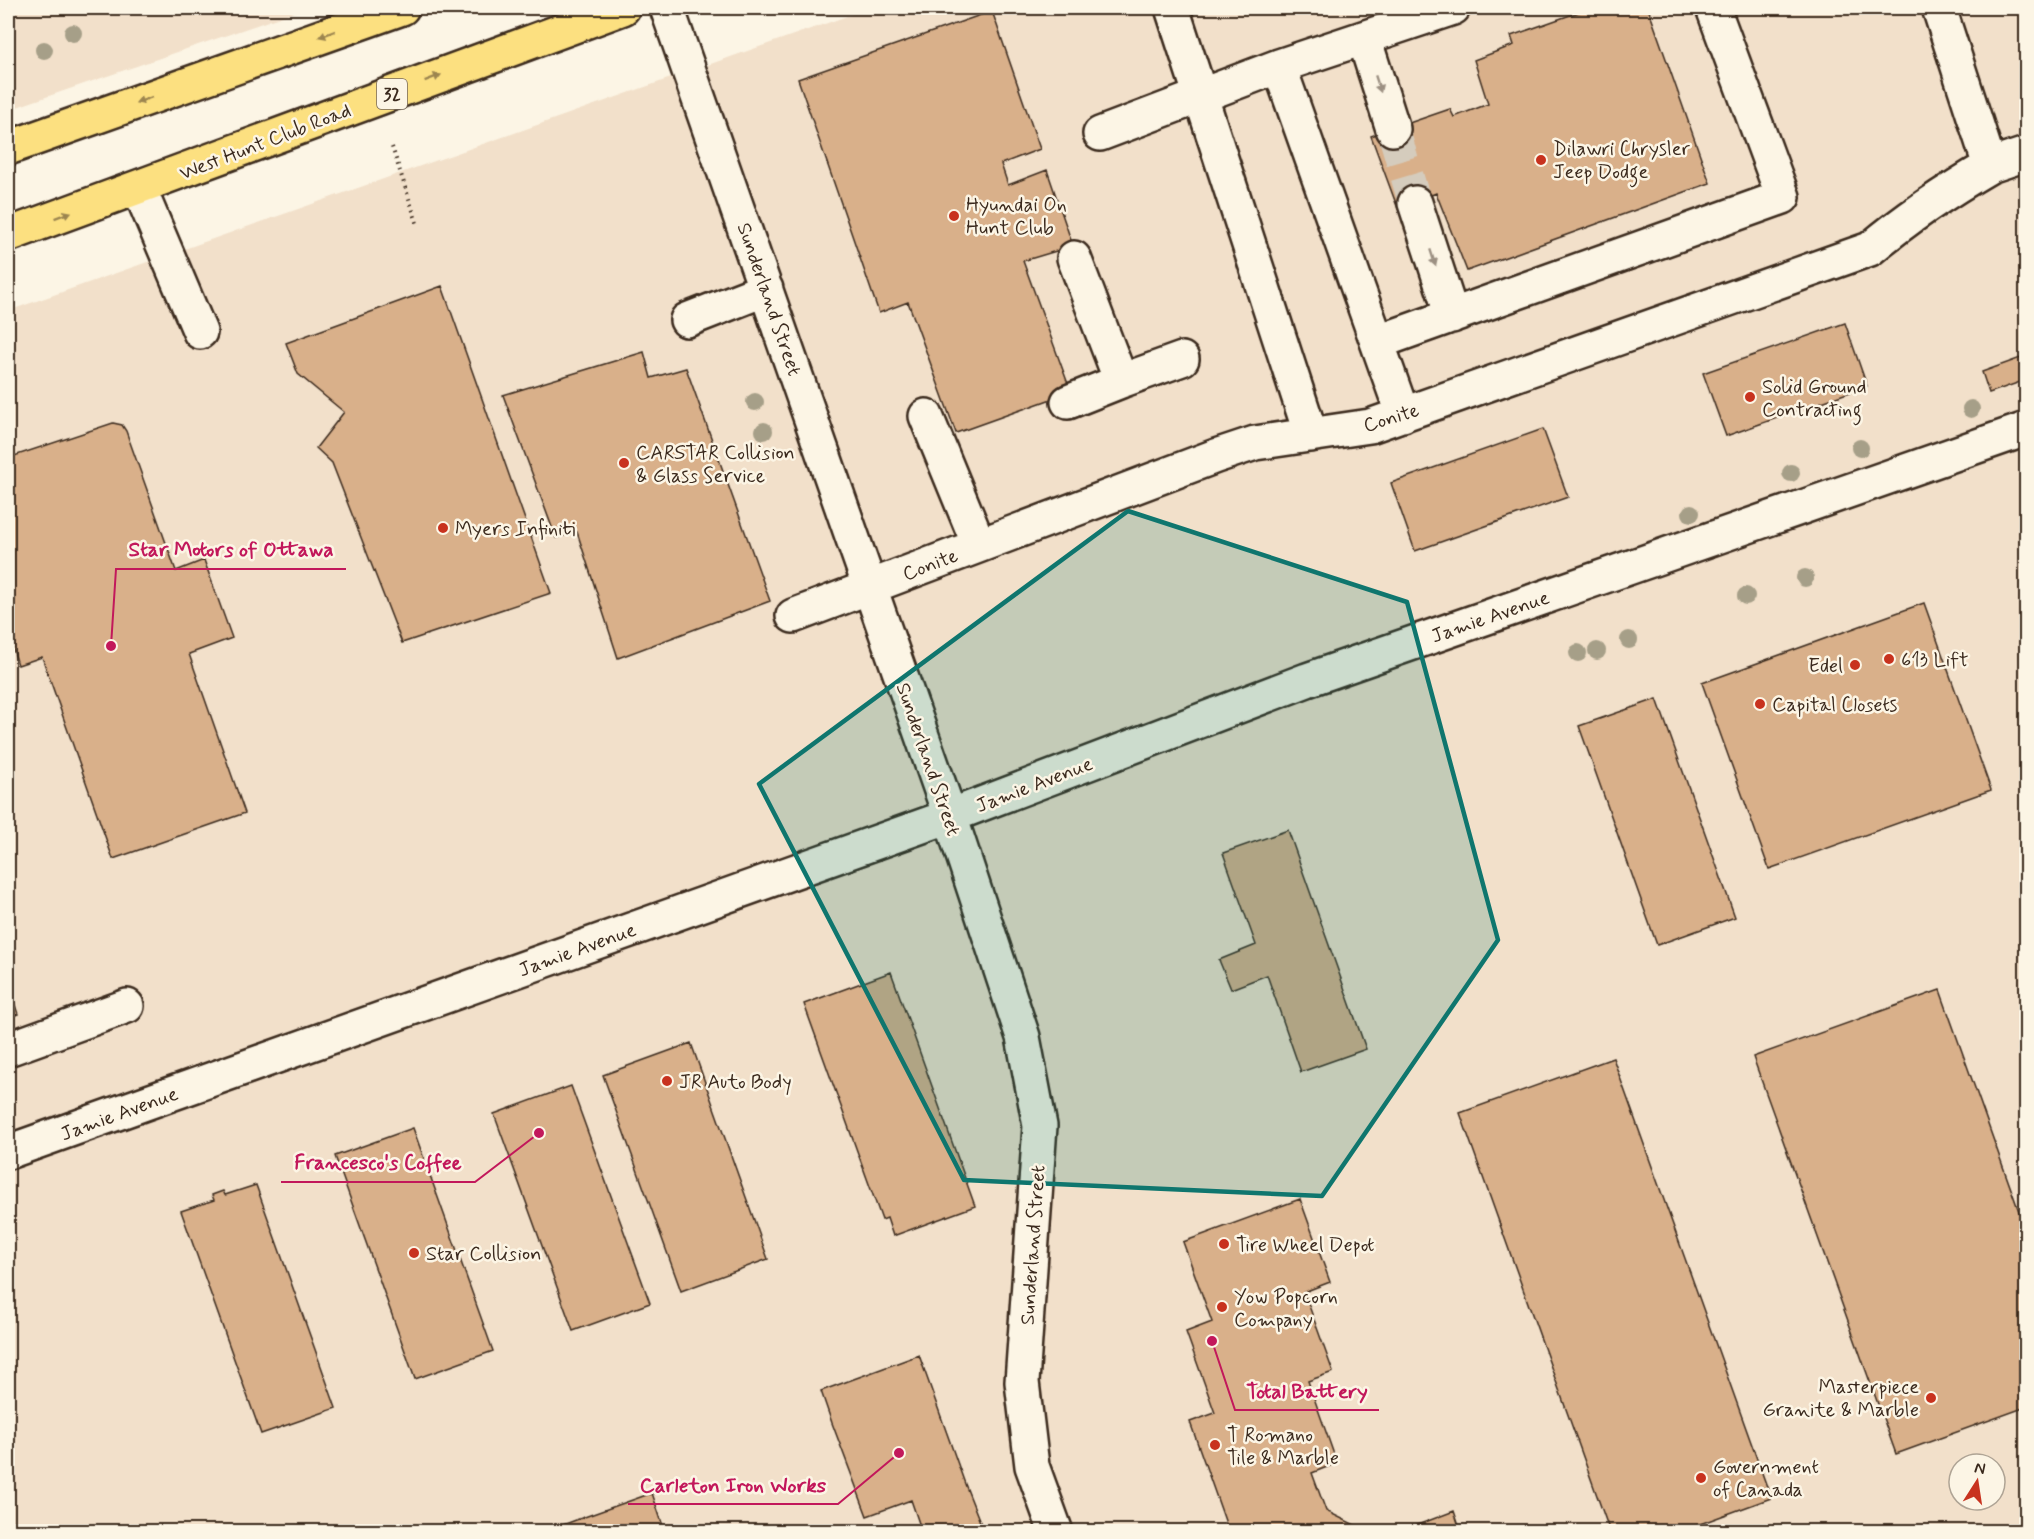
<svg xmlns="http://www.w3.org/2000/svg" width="2034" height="1539" font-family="Mynerve,sans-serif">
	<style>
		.built { fill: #f2e0ca; fill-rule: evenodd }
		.building { fill: #d9b08a; stroke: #3b2a1e; stroke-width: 1.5 }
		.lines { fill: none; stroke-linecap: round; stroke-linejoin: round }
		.minor-tunnel { stroke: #d5ccbd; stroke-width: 33; stroke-dasharray: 33 16; stroke-linecap: butt }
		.minor-casing { stroke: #3b2a1e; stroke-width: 38 }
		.major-casing { stroke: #3b2a1e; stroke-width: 38 }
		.path { stroke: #3b2a1e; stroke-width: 4; stroke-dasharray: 1.5 4.5; stroke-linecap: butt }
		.minor { stroke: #fcf5e5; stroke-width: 33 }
		.major { stroke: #fce080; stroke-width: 33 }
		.tree { fill: #a69f88 }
		.oneway { fill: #9c854f }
		.oneway2 { fill: #9c9082 }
		.marked { fill: #0f766e; fill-opacity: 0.2; stroke: #0f766e; stroke-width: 4.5; stroke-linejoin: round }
		.poi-dot { fill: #c8321e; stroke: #fcf5e5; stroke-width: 2 }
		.labels { text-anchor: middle; stroke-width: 5; stroke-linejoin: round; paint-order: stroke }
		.shield { fill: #fcf5e5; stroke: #75675a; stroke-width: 1.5 }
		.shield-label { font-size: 18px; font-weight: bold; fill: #3b2a1e }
		.street-label { font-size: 20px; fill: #3b2a1e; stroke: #fcf5e5 }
		.poi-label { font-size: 20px; fill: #3b2a1e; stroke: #fcf5e5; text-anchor: start }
		.leader { fill: none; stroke: #c2185b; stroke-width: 2 }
		.callout-dot { fill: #c2185b; stroke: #fcf5e5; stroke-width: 2 }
		.callout-label { font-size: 21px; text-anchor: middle; font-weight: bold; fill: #c2185b; stroke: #fcf5e5; stroke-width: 5; stroke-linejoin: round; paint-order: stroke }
	</style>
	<rect width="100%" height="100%" fill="#fcf5e5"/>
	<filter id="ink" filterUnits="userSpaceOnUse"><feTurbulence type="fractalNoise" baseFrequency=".0167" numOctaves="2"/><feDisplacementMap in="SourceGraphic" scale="12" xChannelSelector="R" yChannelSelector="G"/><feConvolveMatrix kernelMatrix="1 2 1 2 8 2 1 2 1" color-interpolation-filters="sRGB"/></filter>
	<g filter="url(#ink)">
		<path class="built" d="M8,8H306L8,110Z
			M870,8H2026V1531H8V311ZM1959,1464H1995V1500H1959Z"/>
		<path class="building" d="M1590,8H1604L1606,11L1616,8H1648L1710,183L1467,271L1436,193L1398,209L1371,136L1450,109L1454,117L1488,104L1474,60L1514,45L1511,36Z
			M992,11L1040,149L1001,164L1008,185L1047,170L1073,246L1023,261L1071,392L956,433L908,302L879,313L798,79Z
			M442,286L551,593L402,643L332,463L316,448L344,412L298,374L286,343Z
			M1845,323L1867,386L1726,436L1703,373Z
			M644,352L651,378L686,368L770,601L618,658L577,532L556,538L503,395Z
			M2026,356V380L1989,393L1982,372Z
			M113,423L122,425L126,431L176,571L204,560L232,638L189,654L245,813L113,859L42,657L18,665L8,633V458Z
			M1543,429L1568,497L1415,551L1391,483Z
			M1924,603L1991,790L1769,869L1702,683Z
			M1657,699L1735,917L1657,945L1579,726Z
			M1288,830L1366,1049L1301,1072L1267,975L1231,989L1219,960L1256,945L1223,853Z
			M891,972L975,1206L893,1236L887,1218L882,1220L804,1004Z
			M8,984L18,1014L8,1018Z
			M1940,990L2026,1231V1407L1896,1454L1753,1057Z
			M691,1043L768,1259L681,1291L603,1075Z
			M1613,1058L1771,1498L1678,1532H1610L1460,1113Z
			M571,1086L650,1303L573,1331L494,1114Z
			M413,1128L493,1351L415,1379L335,1156Z
			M256,1185L336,1408L261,1434L181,1211L214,1200L212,1195L223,1191L225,1195Z
			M1300,1199L1330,1282L1304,1292L1333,1372L1308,1381L1337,1463L1312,1473L1326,1511L1369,1532H1229L1190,1422L1215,1413L1186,1332L1212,1322L1183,1242Z
			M919,1355L965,1484L984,1532H922L911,1500L867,1516L832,1423L821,1391Z
			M652,1493L665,1532H544L576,1520Z
			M1454,1511L1461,1532H1399Z"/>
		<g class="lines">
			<path class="minor-tunnel" d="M1393,129L1415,203"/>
			<g class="minor-casing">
				<path id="minor" d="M667,8L950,816L1023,1037L1040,1126L1022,1382L1032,1466L1056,1532
					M1172,8L1311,435
					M1939,8L1990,166L2026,154
					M1364,38L1393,129
					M1279,66L1403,415
					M1100,134L1279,66L1453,8
					M139,188L200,332
					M1415,203L1452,316
					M1074,258L1121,381L1182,359
					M687,320L766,289
					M1378,342L1783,197L1713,8
					M1068,402L1121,381
					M926,416L979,545
					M793,616L1216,456L1255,443L1370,426L1870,249C1908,217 1947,191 1990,166
					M8,1049L127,1006
					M8,1152L950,816L1307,680L2026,429"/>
			</g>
			<g class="major-casing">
				<path id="major" d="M8,148L402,8
					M8,235L623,8"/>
			</g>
			<path class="path" d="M392,147L418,226"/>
			<use href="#minor" class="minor"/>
			<use href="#major" class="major"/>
		</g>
		<g class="tree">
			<circle cx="73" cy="33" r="9"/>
			<circle cx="44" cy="50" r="9"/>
			<circle cx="755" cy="402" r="9"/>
			<circle cx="1971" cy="409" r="9"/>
			<circle cx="764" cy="431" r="9"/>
			<circle cx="1860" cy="448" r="9"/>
			<circle cx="1791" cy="473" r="9"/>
			<circle cx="1691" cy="513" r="9"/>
			<circle cx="1805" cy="578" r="9"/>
			<circle cx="1746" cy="596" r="9"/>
			<circle cx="1629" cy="640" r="9"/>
			<circle cx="1597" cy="651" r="9"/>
			<circle cx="1578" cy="653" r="9"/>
		</g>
		<defs><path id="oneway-solid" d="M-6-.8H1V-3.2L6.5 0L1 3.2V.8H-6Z" transform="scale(1.5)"/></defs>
		<g class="oneway">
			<use href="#oneway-solid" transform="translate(327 34) rotate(160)"/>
			<use href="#oneway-solid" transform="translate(433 78) rotate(-21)"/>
			<use href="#oneway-solid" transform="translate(144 100) rotate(160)"/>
			<use href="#oneway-solid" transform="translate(63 215) rotate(-20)"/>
		</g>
		<g class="oneway2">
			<use href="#oneway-solid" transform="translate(1378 84) rotate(72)"/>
			<use href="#oneway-solid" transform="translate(1433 258) rotate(72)"/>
		</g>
	</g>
	<path class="marked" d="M1128,511L1407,602L1498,940L1322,1196L964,1180L759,784Z"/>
	<g class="poi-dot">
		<circle cx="1541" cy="160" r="6"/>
		<circle cx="954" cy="216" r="6"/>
		<circle cx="1750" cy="397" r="6"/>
		<circle cx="624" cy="463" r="6"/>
		<circle cx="443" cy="528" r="6"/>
		<circle cx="1889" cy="659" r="6"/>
		<circle cx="1855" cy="665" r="6"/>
		<circle cx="1760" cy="704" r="6"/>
		<circle cx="667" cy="1081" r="6"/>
		<circle cx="1224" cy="1244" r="6"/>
		<circle cx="414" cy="1253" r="6"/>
		<circle cx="1222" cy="1307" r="6"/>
		<circle cx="1931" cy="1398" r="6"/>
		<circle cx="1215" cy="1445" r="6"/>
		<circle cx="1701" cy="1478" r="6"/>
	</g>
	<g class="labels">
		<rect class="shield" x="377" y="79" width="30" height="30" rx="4.5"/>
		<g class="shield-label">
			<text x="392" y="100">32</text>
		</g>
		<g class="street-label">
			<text transform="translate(265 141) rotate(-21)" y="7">West Hunt Club Road</text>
			<text transform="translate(770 299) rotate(71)" y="7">Sunderland Street</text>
			<text transform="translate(1391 417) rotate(-17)" y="7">Conite</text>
			<text transform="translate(930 564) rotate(-21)" y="7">Conite</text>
			<text transform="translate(1490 616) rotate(-19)" y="7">Jamie Avenue</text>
			<text transform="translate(929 759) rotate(71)" y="7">Sunderland Street</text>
			<text transform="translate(1034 784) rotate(-21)" y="7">Jamie Avenue</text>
			<text transform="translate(577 949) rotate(-20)" y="7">Jamie Avenue</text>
			<text transform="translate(119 1113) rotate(-20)" y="7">Jamie Avenue</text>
			<text transform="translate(1032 1245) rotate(-86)" y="7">Sunderland Street</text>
		</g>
		<g class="poi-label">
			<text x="1553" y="155">Dilawri Chrysler<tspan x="1553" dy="23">Jeep Dodge</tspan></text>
			<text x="966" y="211">Hyundai On<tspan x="966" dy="23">Hunt Club</tspan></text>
			<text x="1762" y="393">Solid Ground<tspan x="1762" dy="23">Contracting</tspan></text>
			<text x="636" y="459">CARSTAR Collision<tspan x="636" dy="23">&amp; Glass Service</tspan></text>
			<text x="455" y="535">Myers Infiniti</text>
			<text x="1901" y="666">613 Lift</text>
			<text x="1843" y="672" text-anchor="end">Edel</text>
			<text x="1772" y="711">Capital Closets</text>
			<text x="679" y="1088">JR Auto Body</text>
			<text x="1236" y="1251">Tire Wheel Depot</text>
			<text x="426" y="1260">Star Collision</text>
			<text x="1234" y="1303">Yow Popcorn<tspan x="1234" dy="23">Company</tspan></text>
			<text x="1919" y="1393" text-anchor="end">Masterpiece<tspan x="1919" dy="23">Granite &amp; Marble</tspan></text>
			<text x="1227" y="1441">T Romano<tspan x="1227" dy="23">Tile &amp; Marble</tspan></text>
			<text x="1713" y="1473">Government<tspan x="1713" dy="23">of Canada</tspan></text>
		</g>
	</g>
	<path class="leader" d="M111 646L116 569H346M539 1133L475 1182H281M1212 1341L1235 1410H1379M899 1453L838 1504H628"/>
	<g class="callout-dot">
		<circle cx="111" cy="646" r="6"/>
		<circle cx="539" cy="1133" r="6"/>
		<circle cx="1212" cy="1341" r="6"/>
		<circle cx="899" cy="1453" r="6"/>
	</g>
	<g class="callout-label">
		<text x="231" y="556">Star Motors of Ottawa</text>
		<text x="378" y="1169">Francesco's Coffee</text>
		<text x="1307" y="1398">Total Battery</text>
		<text x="733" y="1492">Carleton Iron Works</text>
	</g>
	<rect width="2034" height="1539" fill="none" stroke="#fcf5e5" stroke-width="30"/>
	<rect x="15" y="15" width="2004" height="1509" fill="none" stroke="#3b2a1e" stroke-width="2" filter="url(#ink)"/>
	<g transform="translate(1977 1482) rotate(12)"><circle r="28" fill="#fcf5e5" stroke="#afa495" stroke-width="1.5"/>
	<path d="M0-4.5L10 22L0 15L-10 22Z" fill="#c8321e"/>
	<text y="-9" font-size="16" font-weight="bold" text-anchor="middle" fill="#3b2a1e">N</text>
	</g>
</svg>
